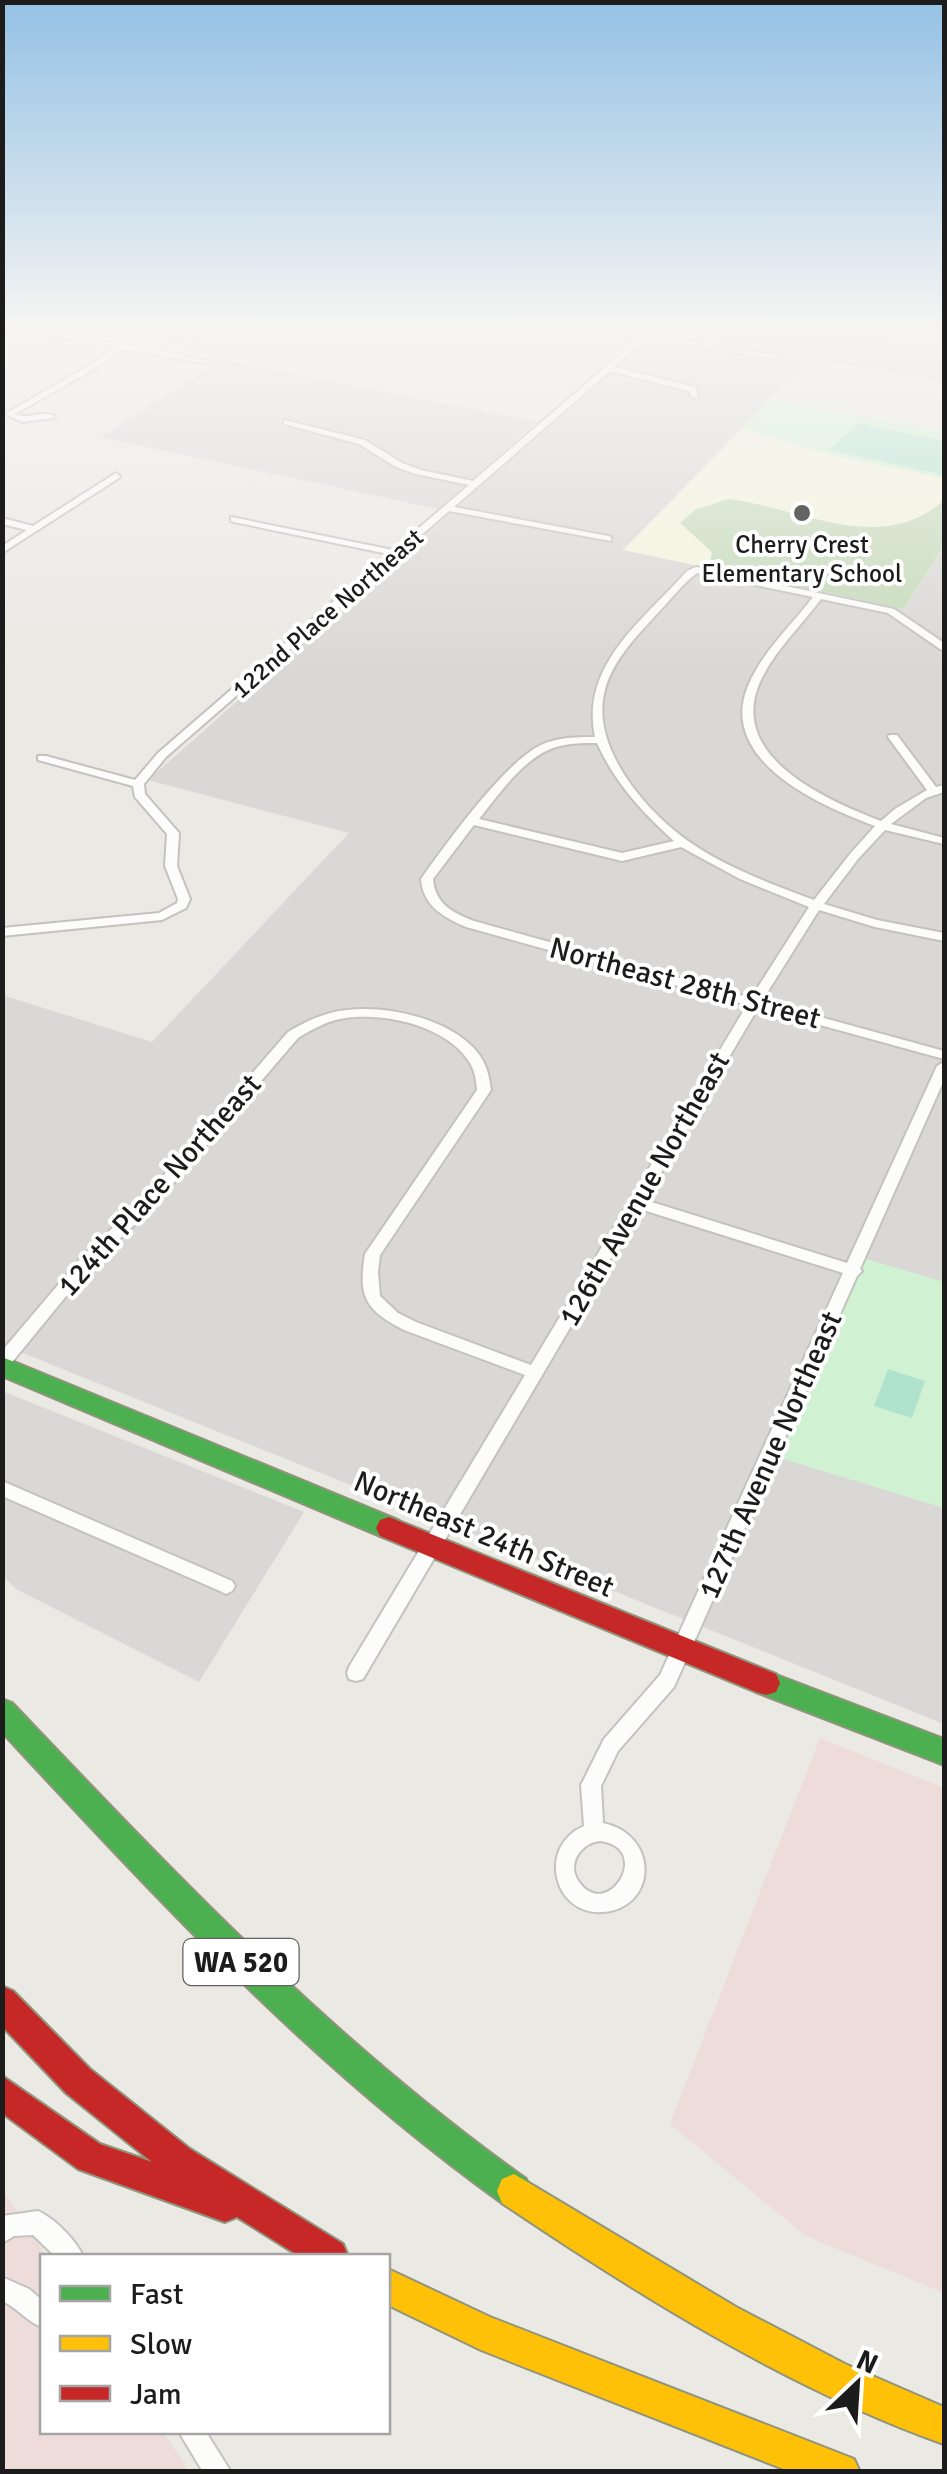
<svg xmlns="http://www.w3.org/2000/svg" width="947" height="2474" font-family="Signika,sans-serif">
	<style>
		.residential { fill: #d9d8d6 }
		.commercial { fill: #eddcd9 }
		.education { fill: #f5f5dd }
		.forest { fill: #c4dab9 }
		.park { fill: #d1f2d2 }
		.pitch { fill: #afe3cd }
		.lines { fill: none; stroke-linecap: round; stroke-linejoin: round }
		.street-casing { stroke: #c3c2c0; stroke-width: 4 }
		.fast-casing { stroke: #91947c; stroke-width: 4 }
		.slow-casing { stroke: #91947c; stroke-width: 4 }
		.jam-casing { stroke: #91947c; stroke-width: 4 }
		.street { fill: #fcfcfb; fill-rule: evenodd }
		.fast { fill: #4caf50; fill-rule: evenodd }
		.slow { fill: #ffc107; fill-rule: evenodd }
		.jam { fill: #c62828; fill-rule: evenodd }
		.poi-dot { fill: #646462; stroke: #fff; stroke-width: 4 }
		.labels { text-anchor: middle; stroke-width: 8; stroke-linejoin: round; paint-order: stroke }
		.far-poi-label { font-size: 25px; fill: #1c1c1c; stroke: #fff }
		.far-street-label { font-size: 25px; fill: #1c1c1c; stroke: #fff }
		.shield { fill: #fff; stroke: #606060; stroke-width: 2.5 }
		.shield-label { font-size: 28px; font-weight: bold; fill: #1c1c1c }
		.street-label { font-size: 30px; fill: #1c1c1c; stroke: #fff }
	</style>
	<rect width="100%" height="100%" fill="#eae9e4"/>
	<path class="residential" d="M661,327H944V381L809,358L624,549L903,609L944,547V1724L3,1345L2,995L152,1042L349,833L148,780Z
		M223,360L537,422L438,509L100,437Z
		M2,1391L304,1512L199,1682L16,1589L3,1576Z"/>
	<path class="commercial" d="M820,1738L944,1788V2293L806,2236L670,2124Z
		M5,2193L47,2256H42V2432H163L189,2471H3Z"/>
	<path class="education" d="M744,429L835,456L944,478V547L904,609L623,550Z"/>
	<path class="forest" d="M728,499C798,507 882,557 944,500V546L904,609L709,568L712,552L680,523L695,510Z"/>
	<path class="park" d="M769,400L944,432V478L835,456L744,429Z
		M863,1258L944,1282V1508L777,1457Z"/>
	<path class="pitch" d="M858,423L944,441V475L829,450Z
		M888,1369L925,1381L912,1418L874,1406Z"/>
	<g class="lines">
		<g class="street-casing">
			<path id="street" d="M11,327H24L164,352L205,327H212L172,353L213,362L209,364L122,349L101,365L15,414C28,420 43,410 55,416L54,418L22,422L5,414L95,362L114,347L14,329Z
				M652,327H660L652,335L777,356L773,358L647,338L614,367L695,387L698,397H692L689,391L610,371L454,507L608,536L611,537V541L449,511L166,757L144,784L145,794L179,833L177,866L190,899L186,908L162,920L2,936V928L159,913L177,903L178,899L165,866L167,834L135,797L133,786L38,760V756H46L135,780L158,753L388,554L234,522L231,521V517L393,550L469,485L416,474L396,467L359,444L284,424V420L365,440L402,463L421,470L473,481Z
				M868,327H877L892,333L944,342V346L887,337Z
				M116,473L120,476L119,478L2,553V546L27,530L2,524V518L33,526Z
				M696,567L894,609L944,643V650L940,649L888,613L821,599C801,626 775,650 761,680C725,756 826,800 881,821L895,809L927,790L888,737L889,735H897L936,787L944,785V792L926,798L891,824L944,838V844L885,830L858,859L824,904L877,920L944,933V941L875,927L819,910L762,1001L944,1051V1059L758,1008L645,1200L847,1263L937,1066L944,1062V1080L860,1269L862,1271L857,1276L674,1687L618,1751L601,1786L603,1823C660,1835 657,1908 603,1912C553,1916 537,1846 584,1826L581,1785L604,1739L660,1675L843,1273L640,1209L363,1679L356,1681L349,1679L347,1673L349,1667L525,1375L404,1330C365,1310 358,1297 365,1254L477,1090C476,1079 475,1070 468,1060C444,1025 381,1011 340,1019C325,1022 311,1030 298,1038L154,1206L90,1267L8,1367L2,1369V1351L80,1259L144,1198L288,1032C306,1021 326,1012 347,1010C388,1005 451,1019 478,1053C487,1065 489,1076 491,1090L380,1255L378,1272L380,1296L398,1313L416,1322L531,1365L747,1005L466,927C443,917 423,906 421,879C445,845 505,762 541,745C558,737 577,737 595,737C580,664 644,620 687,571ZM697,573L813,597C791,626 762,652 748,686C717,761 821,806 875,826L850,854L814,900C771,884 725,867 688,841C646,811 592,749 604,694C610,664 634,639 654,617C668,603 681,585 697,573ZM597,743C615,783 642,812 674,841L622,853L479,819C499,794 524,757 556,747C569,743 583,743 597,743ZM474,825L622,861L681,847L740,879L809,907L751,998L474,921C453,913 435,904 433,879ZM600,1841C654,1848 608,1922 579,1882C566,1864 581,1843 600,1841Z
				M2,1481L232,1581L235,1586L232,1591L226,1594L220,1591L2,1496Z
				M38,2211C54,2218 76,2240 83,2256H55L33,2235L14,2236L2,2243V2216Z
				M2,2277L29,2289L42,2300V2327C27,2322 18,2308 2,2301Z
				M179,2432H206L231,2472H203Z"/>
		</g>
		<g class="fast-casing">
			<path id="fast" d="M2,1357L398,1520L402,1528L398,1536L389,1539L380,1536L2,1376Z
				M766,1671L944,1739V1765L756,1692L752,1683L756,1674Z
				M2,1699L12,1703C176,1875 331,2040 526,2179L531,2191L526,2203L514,2208L502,2203C309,2064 163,1905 2,1732Z"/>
		</g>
		<g class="slow-casing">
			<path id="slow" d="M514,2174L736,2307L845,2364L944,2407V2444C787,2388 640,2296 502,2203L497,2191L502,2179Z
				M388,2269L490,2317L854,2459L860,2472H791L481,2350L388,2305Z"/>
		</g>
		<g class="jam-casing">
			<path id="jam" d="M389,1517L776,1674L780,1683L776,1692L766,1695L756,1692L380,1536L376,1528L380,1520Z
				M2,1986L13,1991L90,2069L190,2149L343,2244L348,2256H299L237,2217L225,2222L78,2169L2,2113V2076L100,2144L152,2162L66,2093L2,2026Z"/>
		</g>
		<use href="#street" class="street"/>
		<use href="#fast" class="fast"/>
		<use href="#slow" class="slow"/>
		<use href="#jam" class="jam"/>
	</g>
	<linearGradient id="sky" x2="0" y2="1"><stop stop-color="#94c1e4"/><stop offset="0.49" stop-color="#f6f5f3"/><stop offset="1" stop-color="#f6f5f3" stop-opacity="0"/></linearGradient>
	<rect width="947" height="673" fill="url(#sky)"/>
	<circle class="poi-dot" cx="802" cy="513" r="10"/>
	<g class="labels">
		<g class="far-poi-label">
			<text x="802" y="553">Cherry Crest<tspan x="802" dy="29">Elementary School</tspan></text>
		</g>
		<g class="far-street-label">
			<text transform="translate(327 613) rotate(-41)" y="9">122nd Place Northeast</text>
		</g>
		<rect class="shield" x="183.5" y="1939" width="115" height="46" rx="8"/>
		<g class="shield-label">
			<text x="241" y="1972">WA 520</text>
		</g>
		<g class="street-label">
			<text transform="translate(685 983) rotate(15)" y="10">Northeast 28th Street</text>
			<text transform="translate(159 1185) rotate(-48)" y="10">124th Place Northeast</text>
			<text transform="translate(644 1189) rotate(-60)" y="10">126th Avenue Northeast</text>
			<text transform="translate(770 1455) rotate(-66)" y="10">127th Avenue Northeast</text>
			<text transform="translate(484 1534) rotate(23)" y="10">Northeast 24th Street</text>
		</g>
	</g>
	<rect width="947" height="2474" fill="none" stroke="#1c1c1c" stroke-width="10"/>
	<rect x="40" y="2254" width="350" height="180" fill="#ffffff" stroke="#a4a4a4" stroke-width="2.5"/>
	<rect x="60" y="2286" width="50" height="15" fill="#4caf50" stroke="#a4a4a4" stroke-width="2.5"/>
	<text x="130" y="2304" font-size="30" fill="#1c1c1c">Fast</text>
	<rect x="60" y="2336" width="50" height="15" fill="#ffc107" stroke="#a4a4a4" stroke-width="2.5"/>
	<text x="130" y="2354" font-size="30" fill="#1c1c1c">Slow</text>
	<rect x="60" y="2386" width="50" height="15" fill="#c62828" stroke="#a4a4a4" stroke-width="2.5"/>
	<text x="130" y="2404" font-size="30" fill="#1c1c1c">Jam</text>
	<g transform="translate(857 2384) rotate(25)" stroke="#ffffff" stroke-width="8" paint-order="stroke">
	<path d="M0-8L18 38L0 25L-18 38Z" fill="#1c1c1c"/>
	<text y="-15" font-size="28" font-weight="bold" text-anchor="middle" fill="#1c1c1c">N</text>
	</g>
</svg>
